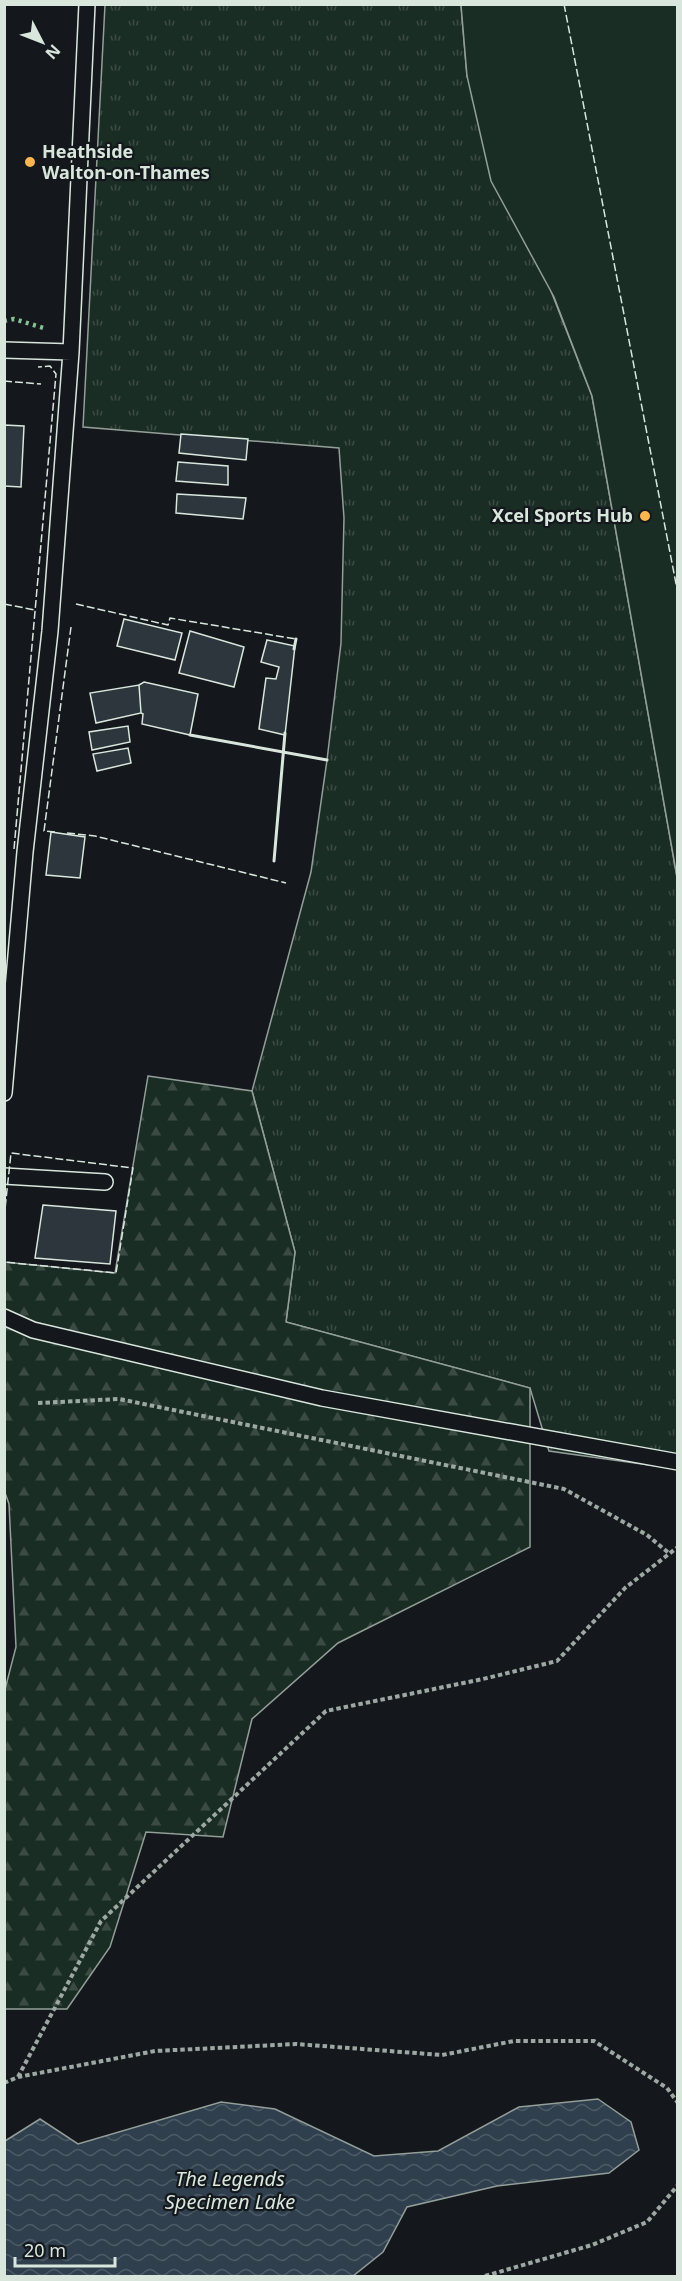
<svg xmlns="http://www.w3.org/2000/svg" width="682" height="2281" font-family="'Noto Sans',sans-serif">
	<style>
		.grass { fill: url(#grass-tufts); stroke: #939e99; stroke-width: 1.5 }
		.forest { fill: url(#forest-firs); stroke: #939e99; stroke-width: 1.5 }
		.garden { fill: #1a2d24; stroke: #939e99; stroke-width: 1.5 }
		.water { fill: url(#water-waves); stroke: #939e99; stroke-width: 1.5 }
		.building { fill: #2c363c; stroke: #d8e6dc; stroke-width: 1.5 }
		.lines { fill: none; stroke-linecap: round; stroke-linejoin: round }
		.lane-casing { stroke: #d8e6dc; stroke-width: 18 }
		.path { stroke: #9da8a2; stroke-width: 4; stroke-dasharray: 4.5 3; stroke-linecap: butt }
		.lane { stroke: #14181c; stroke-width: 15 }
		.hedge { stroke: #8ac095; stroke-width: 4.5; stroke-dasharray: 3 4.5; stroke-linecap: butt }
		.fence { stroke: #d8e6dc; stroke-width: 1.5; stroke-dasharray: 8 3; stroke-linecap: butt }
		.wall { stroke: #d8e6dc; stroke-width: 3 }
		.poi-dot { fill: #ffb74d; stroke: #14181c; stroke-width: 2 }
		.labels { text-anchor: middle; stroke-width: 4.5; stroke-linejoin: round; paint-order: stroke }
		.poi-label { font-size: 18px; font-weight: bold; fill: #d8e6dc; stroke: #14181c; text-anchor: start }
		.water-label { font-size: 20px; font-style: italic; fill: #d8e6dc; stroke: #14181c }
	</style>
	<defs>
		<pattern id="grass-tufts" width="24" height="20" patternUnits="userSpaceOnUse" patternTransform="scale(1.5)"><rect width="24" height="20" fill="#1a2d24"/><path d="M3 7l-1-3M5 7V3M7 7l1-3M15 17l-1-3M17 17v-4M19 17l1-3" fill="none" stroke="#3b4b43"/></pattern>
		<pattern id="forest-firs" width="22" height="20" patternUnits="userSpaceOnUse" patternTransform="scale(1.5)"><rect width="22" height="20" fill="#1a2d24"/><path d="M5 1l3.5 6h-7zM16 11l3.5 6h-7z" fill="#3b4b43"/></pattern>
		<pattern id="water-waves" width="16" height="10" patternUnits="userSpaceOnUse" patternTransform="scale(1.5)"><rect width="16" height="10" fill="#2f3f4d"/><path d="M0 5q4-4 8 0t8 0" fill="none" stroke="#4c5b66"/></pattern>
	</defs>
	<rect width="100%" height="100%" fill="#14181c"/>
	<path class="grass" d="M105,5H461L467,76L592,396L677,877V1469L549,1451L530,1388L286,1322L295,1252L252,1091L311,872L327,760L341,643L344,518L339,448L83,427Z"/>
	<path class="forest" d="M148,1076L252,1091L295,1252L286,1322L530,1388V1547L338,1643L252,1719L223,1837L146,1832L110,1947L67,2009H5L4,1693L16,1647L9,1504L4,1490V1262L115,1273Z"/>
	<path class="garden" d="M461,5H677V877L592,396L554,297L491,181L467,76Z"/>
	<path class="water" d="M598,2099L631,2122L639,2150L609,2173L497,2186L407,2207L383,2252L353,2276H5V2141L40,2119L78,2144L221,2102L275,2109L374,2156L438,2151L519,2107Z"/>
	<path class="building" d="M4,425L24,426L21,487L4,486Z
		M181,434L248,439L246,460L179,453Z
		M178,462L228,466V485L176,481Z
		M177,494L246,498L243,519L176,513Z
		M124,619L182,633L175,660L117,646Z
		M190,631L244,647L234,687L179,673Z
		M267,640L295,646L285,735L259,729L266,678L276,679L279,667L261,662Z
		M144,682L198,694L190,735L142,724L143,714L141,713L139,685Z
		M139,685L141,713L96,723L90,693Z
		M128,726L130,742L92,750L89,732Z
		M128,748L131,763L97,771L93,754Z
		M51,832L85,837L80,878L46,875Z
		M43,1205L116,1211L110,1264L35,1258Z"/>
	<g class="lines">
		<g class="lane-casing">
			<path id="lane" d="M4,350L71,352
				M4,1093L25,852L50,631L71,352L87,4
				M4,1176L105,1182
				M4,1317L33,1330L322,1398L678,1462"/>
		</g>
		<path class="path" d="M38,1403L119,1399L564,1489L647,1535L670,1554
			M18,2077L101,1921L326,1711L483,1679L557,1661L625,1588L678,1547
			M4,2083L18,2077L155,2051L296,2044L442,2055L514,2041H594L667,2088L678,2103
			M485,2276L592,2245L647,2222L678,2185"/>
		<use href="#lane" class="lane"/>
		<path class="hedge" d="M4,321L14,319L47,329"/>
		<path class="fence" d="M564,4L678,594
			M4,381L41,384
			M4,604L35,610
			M76,604L168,625L170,618L296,639
			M55,832L44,831L71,627
			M67,833L95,836L286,883
			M14,849L56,374L50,366L38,367
			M4,1218L11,1153L133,1168L116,1273L4,1262"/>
		<path class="wall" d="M294,649L296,639
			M190,735L327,760
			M274,861L285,733"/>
	</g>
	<g class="poi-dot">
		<circle cx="30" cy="162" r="6"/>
		<circle cx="645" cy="516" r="6"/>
	</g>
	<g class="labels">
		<g class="poi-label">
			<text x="42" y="158">Heathside<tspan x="42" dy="21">Walton-on-Thames</tspan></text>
			<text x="633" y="522" text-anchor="end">Xcel Sports Hub</text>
		</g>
		<g class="water-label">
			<text x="230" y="2186">The Legends<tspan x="230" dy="23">Specimen Lake</tspan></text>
		</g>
	</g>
	<rect width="682" height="2281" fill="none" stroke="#d8e6dc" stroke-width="12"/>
	<g transform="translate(42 42) rotate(132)" stroke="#14181c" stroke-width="4.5" paint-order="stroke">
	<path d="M0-4.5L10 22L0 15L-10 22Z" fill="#d8e6dc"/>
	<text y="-9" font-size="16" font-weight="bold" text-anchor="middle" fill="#d8e6dc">N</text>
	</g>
	<path d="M15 2257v9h100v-9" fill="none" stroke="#d8e6dc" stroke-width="3"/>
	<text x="24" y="2257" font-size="18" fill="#d8e6dc" stroke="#14181c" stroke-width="4.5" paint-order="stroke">20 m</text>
</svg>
